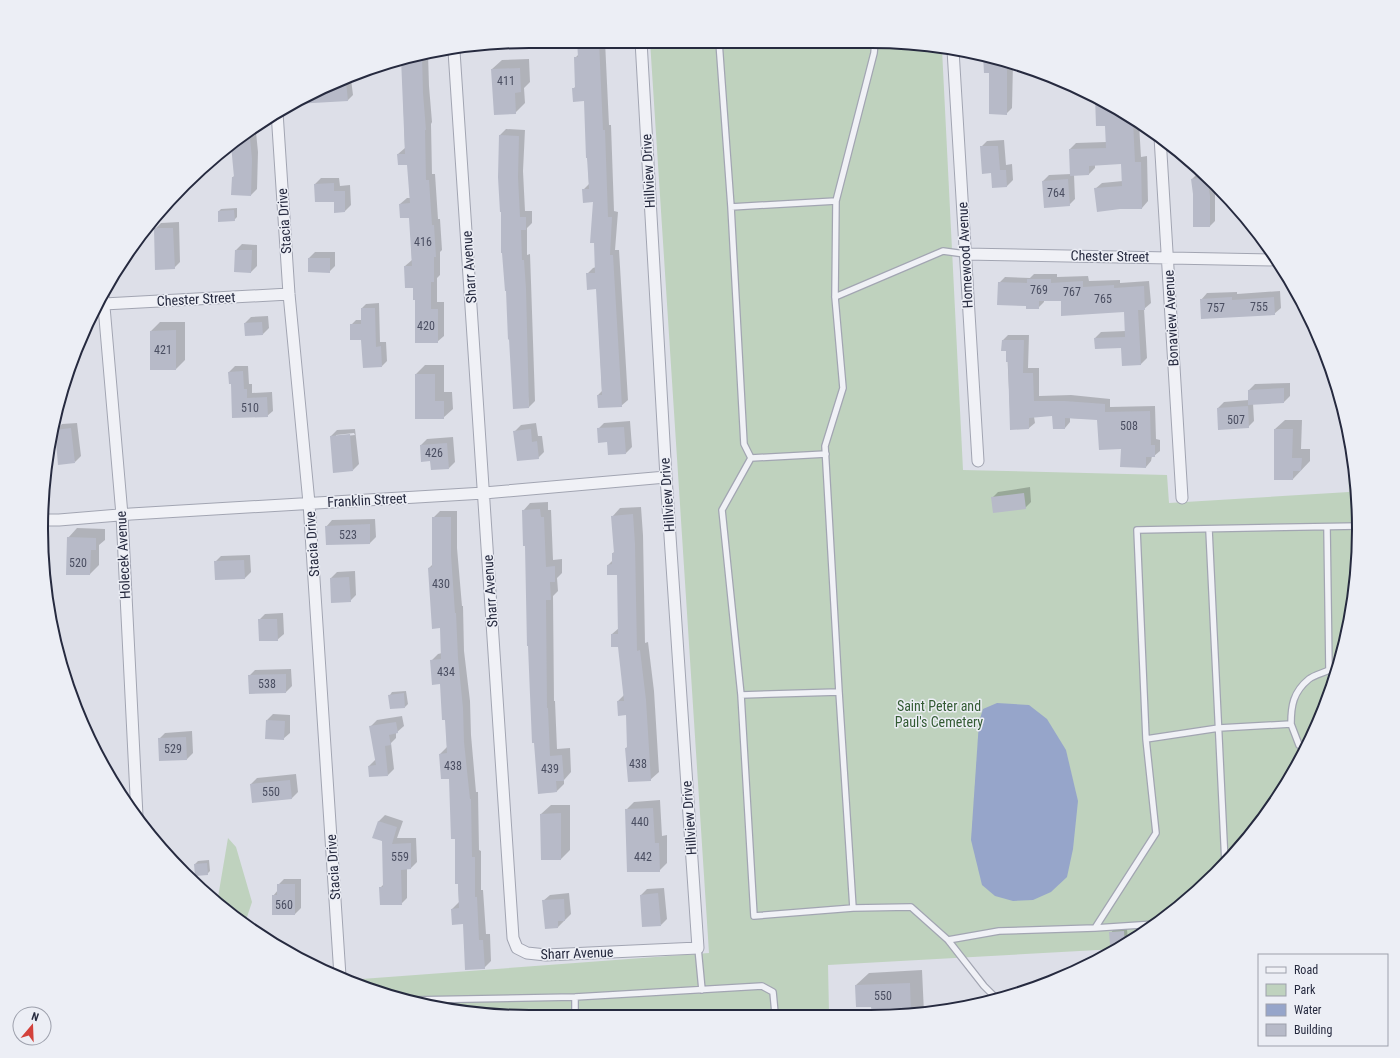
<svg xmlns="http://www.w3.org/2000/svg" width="1400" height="1058" font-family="'Roboto Condensed',sans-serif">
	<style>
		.green { fill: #bfd2be }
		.water { fill: #96a5ca }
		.shadow { fill: #0003; fill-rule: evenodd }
		.building { fill: #b7bac8 }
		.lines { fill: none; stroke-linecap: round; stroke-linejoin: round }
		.lane-casing { stroke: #a2a5b2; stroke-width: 8 }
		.street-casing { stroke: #a2a5b2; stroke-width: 13 }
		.lane { stroke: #f0f1f6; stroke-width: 5.5 }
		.street { stroke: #f0f1f6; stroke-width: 11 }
		.labels { text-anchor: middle; stroke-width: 3; stroke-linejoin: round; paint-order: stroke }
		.number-label { font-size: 12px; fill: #4a4e61 }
		.street-label { font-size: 14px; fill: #262a3f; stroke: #eceef5 }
		.park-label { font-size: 14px; fill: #335b33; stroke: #eceef5 }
		.rim { fill: none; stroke: #262a3f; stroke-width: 2 }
	</style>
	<rect width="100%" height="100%" fill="#dddfe8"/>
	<path class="green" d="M650,41L903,42L942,49L963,470L1167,475L1169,503L1349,492L1346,422L1350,434L1359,529L1350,624L1322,716L1277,800L1216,874L1142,935L1116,949L828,965L829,1013H465L372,991L348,980L709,953Z
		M228,838L236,847L252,902L245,923L217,903Z"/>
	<path class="water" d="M997,703L1029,705L1047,719L1066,750L1078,801L1073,849L1067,877L1051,892L1033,900L1013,901L995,896L982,885L971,840L979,722L983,709Z"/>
	<path class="shadow" d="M578,41H605L609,125H611L614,211L618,212L615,250H619L628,400L621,406L598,395L602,391L597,288L587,274L593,268L596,267L594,201L583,190L589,184L585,100L573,89L576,86L575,58L579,54Z
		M428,54L429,86L432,122L431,124L432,174H435L438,219H440L442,250L440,252V275L437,278V302H444V336L437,342L416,298L414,287L405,266L412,260L410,217L400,204L407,198H410L408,164L398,154L405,148L402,58Z
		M984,55L998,58L1013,63L1012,108L1006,114Z
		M529,59L530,82L524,88L525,103L515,113L492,69L502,60Z
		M351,79L353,95L348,100L303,103V99Z
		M1096,97L1139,124L1141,157L1147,156L1148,201L1142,208L1095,189L1102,183L1123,181L1122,163L1095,165V168L1089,174L1074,175L1075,199L1069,205L1043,181L1049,175L1071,174L1070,149L1076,143L1106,142V125Z
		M506,129L525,130L523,171L525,211H532V223L527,228V255L530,254L531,282L535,401L529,407L500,135Z
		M256,132L258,152L257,189L251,195L233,177L235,175L232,144L248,133Z
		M1004,140L1006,165L1012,164L1013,180L1007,186L993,187L992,172L981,147L987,141Z
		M1204,173L1214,182L1215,191V221L1210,226L1194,194L1192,179L1197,174Z
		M321,178H339L340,186L350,185L351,205L345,211L315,184Z
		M237,208V217L234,220L219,211L221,209Z
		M179,222L180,262L174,268L155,229L161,223Z
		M1250,225L1254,230H1249Z
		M242,244L257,245V266L251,272L236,250Z
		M315,252H335V266L329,272L309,271V258Z
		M1034,274H1057V277L1088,276L1089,281L1120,280V283L1149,281L1151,303L1144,309L1147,358L1141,364L1123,365L1122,347L1095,338L1101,332L1126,331L1125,311L1062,300H1044V302L1038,308L1027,305L999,283L1005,277L1030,278Z
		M1280,291L1281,308L1274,314L1201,300L1207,293L1237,292V294Z
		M1300,302L1307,315H1301Z
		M379,303L380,342H386L387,361L382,366L351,325L356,320H362V308L366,304Z
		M268,316L269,328L263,334L245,323L251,317Z
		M160,322H185V360L176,369L151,331Z
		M1008,335H1029L1028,368H1039V396L1071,395L1110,399V407L1155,406L1156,439L1160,440V451L1154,456H1152L1151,461L1146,467L1122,448L1098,419L1070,418V422L1065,428L1053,415L1034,417L1035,423L1029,428L1011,429L1007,350L1003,340Z
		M75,362L76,371L70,377Z
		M425,365H444V392H452L453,409L443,418L416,374Z
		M235,366H248L249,384H252V393L272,392L273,411L267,416L233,417L232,383L229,372Z
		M1290,383V396L1284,402L1253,403L1254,421L1248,427L1219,429L1218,408L1224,402L1249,400V390L1255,384Z
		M1285,420H1302L1301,449H1310V461L1293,479H1275V429Z
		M630,421L632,447L626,453L608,441L598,429L604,423Z
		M77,423L81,456L75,462L56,430L62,424Z
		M536,423L538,436H542L544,452L538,458L515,431L521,425Z
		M355,429L359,464L353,470L331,436L337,430ZM354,433L355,435L336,437V435Z
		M453,437L455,462L449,468L421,445L427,439Z
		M1030,487L1031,502L1025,508L992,498L998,492Z
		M548,502V510H551L553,560L562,559V573L557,578L558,591L553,596L554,701H555L557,749L570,748L571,772L564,780V784L556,792L539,793L526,544L523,511L530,503Z
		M641,507L643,535L645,643L648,642L654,691L659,772L650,780L626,748L628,746L627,714L618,701L624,695L619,646L612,634L619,628L618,574L608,565L613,560V553L615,551L612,517L620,508Z
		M440,511H457V548L462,606H463L464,651L470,701L471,735L476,792H478L479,850L481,851V890H483L486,934H490L491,961L484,968L464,923L452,909L459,902L456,838L450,778L440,754L447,747L446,719L441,683L431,661L438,654L442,653L441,627L429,568L433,564V518Z
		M375,519L376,537L370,543L327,544L326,527L332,520Z
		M77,528L105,529V540L99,545V565L90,574L68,538Z
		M250,555L251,572L245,578L215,562L221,556Z
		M355,571L356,595L350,601L331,578L337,572Z
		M283,613L284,634L277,640L259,620L265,614Z
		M291,669L292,686L286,692L249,676L255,670Z
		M406,691L408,704L405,707L390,695L392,692Z
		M273,714L290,715V733L283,739L267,720Z
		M402,716L404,726L396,733V738L391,743L394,769L388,775L369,766L376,759L371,726L377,720Z
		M192,731L193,753L187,759L159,739L165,733Z
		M296,774L298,792L292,798L251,784L257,778Z
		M660,800L662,836L667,835V863L659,871L626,810L634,802Z
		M551,805H570V850L561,859L541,814Z
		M385,815L403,821L397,838H416L417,862L411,868H407V898L401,904L380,888L384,884L383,841L374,837L379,821Z
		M209,860L210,871L207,874L195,864L198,861Z
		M284,879H301V908L295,914L273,896L278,890V885Z
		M664,888L667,919L661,925L641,895L647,889Z
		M569,893L571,914L558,927L543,901L550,895Z
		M1127,929L1128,941L1125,943L1111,933L1113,930Z
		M280,948H285V952Z
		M311,959V963L303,960Z
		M922,970L924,1013H873L872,1006L856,985L869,973Z"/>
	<path class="building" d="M577,41H599L603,130H605L608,217H612L610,255H613L622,407L598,408L597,395H602L596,289L587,290L586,273H595L594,243H590L593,202L583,203L582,189H589L587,158H586L584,101L573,102L572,88H575L574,57H578Z
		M422,55L423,93L426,130H425L426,180H429L432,225H434L436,257H434V282H431V309H438V343H415V300H413V288H405L404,266H412L409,218H400L399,204L410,203L407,165H398L397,154H405L401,58Z
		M983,55L998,58L1007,61V115L989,114V73H984Z
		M520,68L521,92L515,93L516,114L494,115L491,69Z
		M346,81L348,101L295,104L294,103Z
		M1095,96L1133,120L1135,162H1141L1142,209H1120L1097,212L1094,188L1122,186L1121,164L1089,166V175L1070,176L1069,149L1106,148L1105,126H1096Z
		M499,135L519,136L518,177L520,217H526V230H521L522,260H524L526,288L529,408L513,409L509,339L508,340L506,291H505L502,253H501V212H500L498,177Z
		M250,138L252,159L251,196L231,195L232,177H234L231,145L240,139Z
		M980,146H998L1000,170H1006L1007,187L992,188L991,173L982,174Z
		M1207,177L1210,196V227H1193V194L1191,179Z
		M1068,179L1070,206L1044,208L1042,181Z
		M334,183V191H345V212L334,213V202H315L314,184Z
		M234,210L235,221L218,222V211Z
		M154,228H173L175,269L155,270Z
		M235,250H252L251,273L234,272Z
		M308,258H330V273L308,272Z
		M1027,279H1051V283L1083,281V287L1114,285V288L1144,286L1145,310H1138L1141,365L1122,366L1121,348L1095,349L1094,338L1125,337L1124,312L1061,316V301H1039V309H1026V306L997,305L998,282L1027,283Z
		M1232,297V300L1274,297L1275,315L1201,319L1200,299Z
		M361,308H375L376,347L381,346L382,367L363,368L361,340H350V324H361Z
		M262,322L263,335L245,336L244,323Z
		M176,330V370H150V331Z
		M1002,340H1024L1023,373H1033L1034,401H1065L1105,404V412L1150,411L1151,445H1155V457H1146V468L1120,467L1121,449L1099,450L1097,420L1065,418V429H1053L1052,416L1029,418V429L1010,430L1008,362H1006V351H1001Z
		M243,371L244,389H247V398L267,397L268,417L232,418L231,384H229L228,372Z
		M415,374H435V401H444V419H415Z
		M1284,388V403L1248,405V390Z
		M1248,406L1249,428L1218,430L1217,408Z
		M624,427L626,454L608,455L607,442L598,443L597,428Z
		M71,428L75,463L58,465L55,430Z
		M531,429L532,442L537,441L539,459L517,461L513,431Z
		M1274,429H1293L1292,458H1302L1301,471H1293V480H1274Z
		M350,434L353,471L333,473L330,436Z
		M447,443L449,469L431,470L430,461L421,462L420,445Z
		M1024,493L1026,509L993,513L991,497Z
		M540,509L541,517H544L546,567L555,566V582H550L551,600H546L547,708H548L550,756L562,755L564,781H556L557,792L538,794L534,743H532L528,646H527L525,546H523L522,510Z
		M633,514L635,544L637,651L640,650L646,700L651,781L628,782L625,748H627L626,715L618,716L617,701H624L618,647H611V634H618L617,575H607V565L612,564V553H614L611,516Z
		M432,517H451V555L455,613H456L458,658L463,708L464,742L470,799H471L472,857H475V897H477L479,940H483L485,969L465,970L463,924L452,925L451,909L459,908L458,884H455V839H451L449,779H441L439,754L447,753L445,720H442L440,684L432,685L430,660L441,659L440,628L432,629L428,568L432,567Z
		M370,524V544L326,545L325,526Z
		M67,537L96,538V550H91L90,575H66Z
		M244,560L245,579L215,580L214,561Z
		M349,577L351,602L331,603L330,578Z
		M258,619H277L278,641H259Z
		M286,674V693L249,694L248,675Z
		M404,693L405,708L390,709L388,695Z
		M266,720L285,721L284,740L265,739Z
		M396,722L398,733L389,735L391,745L385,746L388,776L369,777L368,766L376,765L369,726Z
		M186,737L187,760L159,761L158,738Z
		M290,780L292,799L252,803L250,784Z
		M653,808L655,843H659L660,872H627L625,809Z
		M561,813V860H541L540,814Z
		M378,821L397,827L392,844L411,843V869L401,870L402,905H380L379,887H383L382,841L372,838Z
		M207,863L208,875L195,876L194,864Z
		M277,884H295V915H272V895H277Z
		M658,893L661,926L642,927L640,895Z
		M564,899L565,921H558V928L545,929L542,900Z
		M1124,931L1125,944L1110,945L1109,932Z
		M910,983L911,1013H872L871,1007H856L855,985Z"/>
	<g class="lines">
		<g class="lane-casing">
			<path id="lane" d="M719,42L731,207L744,444L751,458L722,510L741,695L754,916L853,908L839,692L825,446L843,388L835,297L836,201L874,53L875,42
				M731,207L836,201
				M835,297L943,251L965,254
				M751,458L826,454
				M1209,530L1225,863
				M741,695L839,692
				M1291,724C1291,706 1293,692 1309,679C1314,675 1323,673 1329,670L1327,527
				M1146,739L1219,728L1291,724L1299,745L1304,749
				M853,908L911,907L948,940L984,986L995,997
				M1155,924L1095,928L1156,833L1146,739L1137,530L1359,526
				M948,940L999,931L1095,928
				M698,948L702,990
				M575,997V1013
				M410,1000L575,997L762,986L773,992L775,1013"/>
		</g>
		<g class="street-casing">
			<path id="street" d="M953,50L978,461
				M454,51L513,938L517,948L527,953L546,955L698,948L666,477L641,41
				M277,112L289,294L309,503L340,976
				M1160,137L1182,498
				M965,254L1278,260
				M103,295L122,515L137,816
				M104,304L289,294
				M45,520H59L131,514L484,493L666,477"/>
		</g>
		<use href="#lane" class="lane"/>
		<use href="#street" class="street"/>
	</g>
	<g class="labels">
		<g class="number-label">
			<text x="506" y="85">411</text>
			<text x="1056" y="197">764</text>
			<text x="423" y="246">416</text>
			<text x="1039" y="294">769</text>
			<text x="1072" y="296">767</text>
			<text x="1103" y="303">765</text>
			<text x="1259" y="311">755</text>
			<text x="1216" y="312">757</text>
			<text x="426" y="330">420</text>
			<text x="163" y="354">421</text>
			<text x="250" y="412">510</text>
			<text x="1236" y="424">507</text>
			<text x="1129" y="430">508</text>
			<text x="434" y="457">426</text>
			<text x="348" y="539">523</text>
			<text x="78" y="567">520</text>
			<text x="441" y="588">430</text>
			<text x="446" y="676">434</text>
			<text x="267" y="688">538</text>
			<text x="173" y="753">529</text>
			<text x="638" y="768">438</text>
			<text x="453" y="770">438</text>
			<text x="550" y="773">439</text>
			<text x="271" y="796">550</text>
			<text x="640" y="826">440</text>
			<text x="400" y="861">559</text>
			<text x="643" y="861">442</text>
			<text x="284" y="909">560</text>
			<text x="883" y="1000">550</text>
		</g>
		<g class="street-label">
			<text transform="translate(648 171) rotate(-93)" y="5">Hillview Drive</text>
			<text transform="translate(284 221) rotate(-94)" y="5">Stacia Drive</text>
			<text transform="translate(965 255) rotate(-93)" y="5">Homewood Avenue</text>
			<text transform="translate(1110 256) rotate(1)" y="5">Chester Street</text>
			<text transform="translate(469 267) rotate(-94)" y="5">Sharr Avenue</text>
			<text transform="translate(196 299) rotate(-3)" y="5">Chester Street</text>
			<text transform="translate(1171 318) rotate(-93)" y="5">Bonaview Avenue</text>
			<text transform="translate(667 495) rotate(-94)" y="5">Hillview Drive</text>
			<text transform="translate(367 500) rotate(-3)" y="5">Franklin Street</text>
			<text transform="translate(312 544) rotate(-94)" y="5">Stacia Drive</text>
			<text transform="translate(123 555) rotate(-93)" y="5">Holecek Avenue</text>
			<text transform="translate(490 591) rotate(-94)" y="5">Sharr Avenue</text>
			<text transform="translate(689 818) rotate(-94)" y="5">Hillview Drive</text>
			<text transform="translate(333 867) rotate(-94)" y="5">Stacia Drive</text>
			<text transform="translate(577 953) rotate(-2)" y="5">Sharr Avenue</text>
		</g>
		<g class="park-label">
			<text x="939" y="711">Saint Peter and<tspan x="939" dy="16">Paul's Cemetery</tspan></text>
		</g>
	</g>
	<path d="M0 0H1400V1058H0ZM529 48H871A481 481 0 0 1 1352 529V529A481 481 0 0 1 871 1010H529A481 481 0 0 1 48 529V529A481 481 0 0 1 529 48Z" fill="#eceef5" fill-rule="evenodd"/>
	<path class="rim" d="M529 48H871A481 481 0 0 1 1352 529V529A481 481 0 0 1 871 1010H529A481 481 0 0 1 48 529V529A481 481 0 0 1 529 48Z"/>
	<rect x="1258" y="954" width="130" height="92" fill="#eceef5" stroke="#9da0ac"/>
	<rect x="1266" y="967" width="20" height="6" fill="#f0f1f6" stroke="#9da0ac"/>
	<text x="1294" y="974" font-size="12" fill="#262a3f">Road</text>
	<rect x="1266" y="984" width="20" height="12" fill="#bfd2be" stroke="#9da0ac"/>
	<text x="1294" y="994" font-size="12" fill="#262a3f">Park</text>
	<rect x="1266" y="1004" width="20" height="12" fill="#96a5ca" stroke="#9da0ac"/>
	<text x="1294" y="1014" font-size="12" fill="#262a3f">Water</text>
	<rect x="1266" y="1024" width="20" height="12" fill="#b7bac8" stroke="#9da0ac"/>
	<text x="1294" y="1034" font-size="12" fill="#262a3f">Building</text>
	<g transform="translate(32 1026) rotate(19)"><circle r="19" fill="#eceef5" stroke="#9da0ac"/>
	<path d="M0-3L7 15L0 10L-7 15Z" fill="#d3413b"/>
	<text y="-6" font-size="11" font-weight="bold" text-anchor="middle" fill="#262a3f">N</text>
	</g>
</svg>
